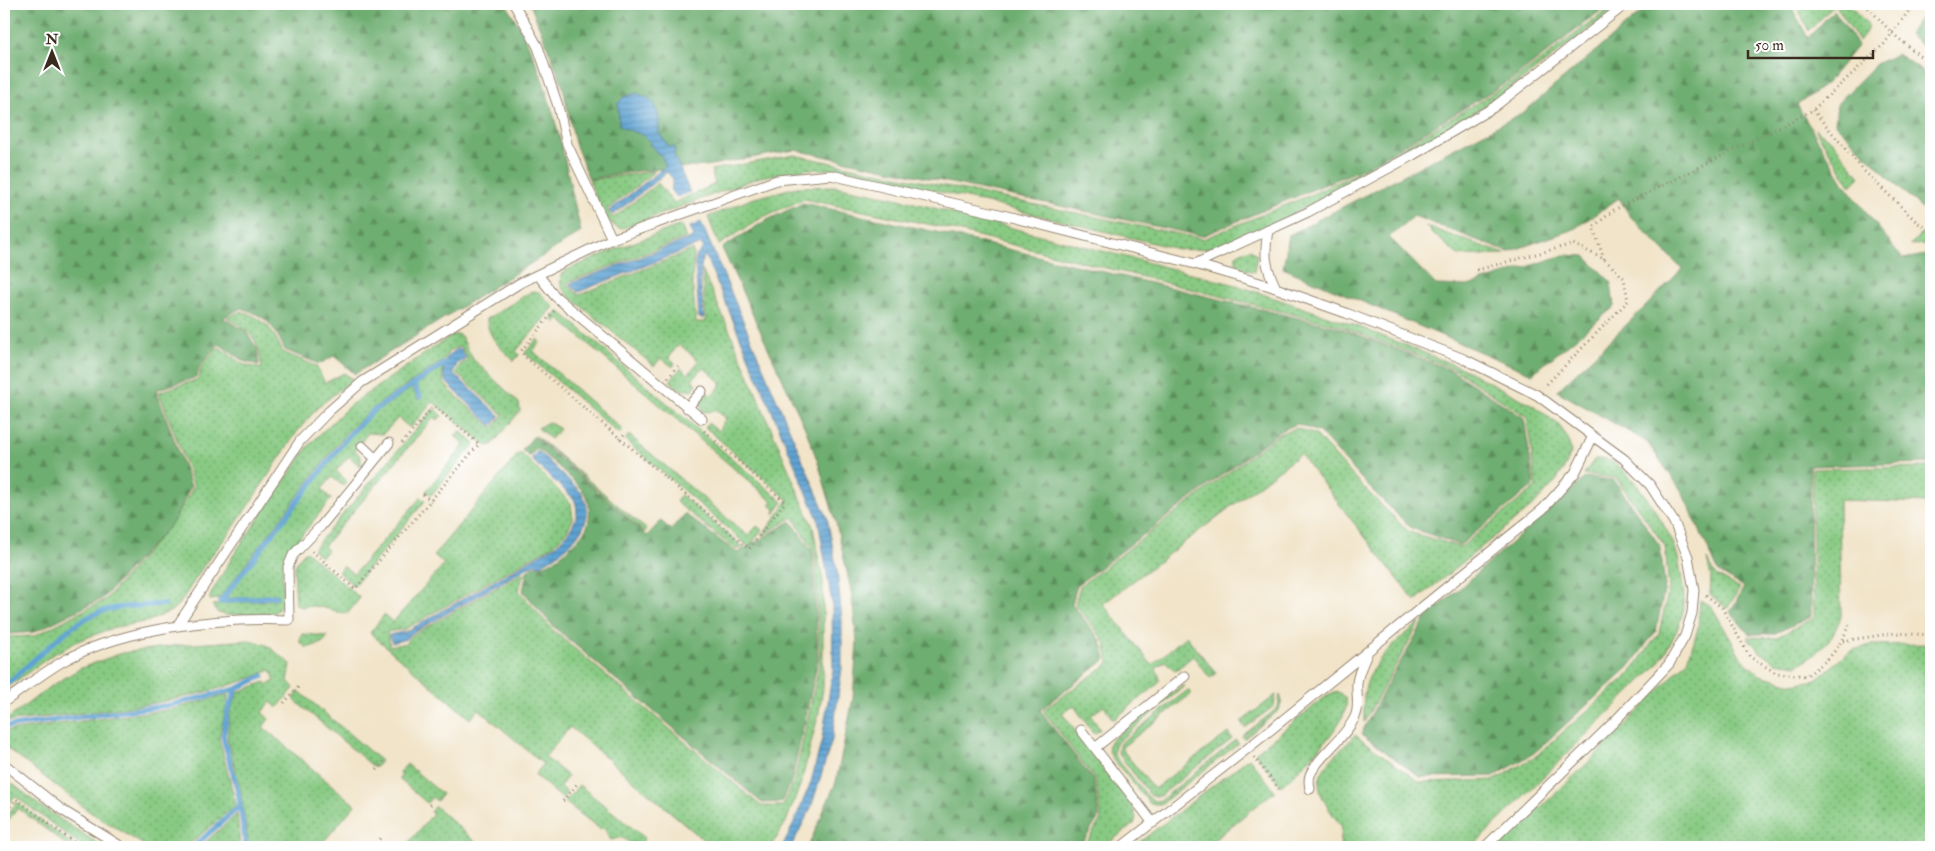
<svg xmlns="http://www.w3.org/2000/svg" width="1935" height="851" font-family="'IM FELL Double Pica',serif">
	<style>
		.grass { fill: url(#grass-dots); stroke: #627a50 }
		.forest { fill: url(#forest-firs); stroke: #546c48 }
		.water { fill: url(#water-rules); stroke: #4c6678 }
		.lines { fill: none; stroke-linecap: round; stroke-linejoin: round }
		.stream { stroke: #5ea3d3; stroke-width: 5 }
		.lane-casing { stroke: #968774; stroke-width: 11 }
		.path { stroke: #968774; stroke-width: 3; stroke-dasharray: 1 4; stroke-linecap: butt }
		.lane { stroke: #fff; stroke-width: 9 }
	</style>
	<defs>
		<pattern id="grass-dots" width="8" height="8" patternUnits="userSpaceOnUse" patternTransform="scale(1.25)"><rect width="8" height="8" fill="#88ca83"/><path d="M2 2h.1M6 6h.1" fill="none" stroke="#70a46b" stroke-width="1.8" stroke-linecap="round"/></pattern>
		<pattern id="forest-firs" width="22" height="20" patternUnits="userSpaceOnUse" patternTransform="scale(1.25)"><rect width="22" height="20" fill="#6eae71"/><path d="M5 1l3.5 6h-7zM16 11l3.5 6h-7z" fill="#5c8e5c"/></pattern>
		<pattern id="water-rules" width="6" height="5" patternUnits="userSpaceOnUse" patternTransform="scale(1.25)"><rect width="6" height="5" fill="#5ea3d3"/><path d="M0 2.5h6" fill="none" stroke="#4f85ab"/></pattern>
	</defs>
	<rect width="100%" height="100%" fill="#fff"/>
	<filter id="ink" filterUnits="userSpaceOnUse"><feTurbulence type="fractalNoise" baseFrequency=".02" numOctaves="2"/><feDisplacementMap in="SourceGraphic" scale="10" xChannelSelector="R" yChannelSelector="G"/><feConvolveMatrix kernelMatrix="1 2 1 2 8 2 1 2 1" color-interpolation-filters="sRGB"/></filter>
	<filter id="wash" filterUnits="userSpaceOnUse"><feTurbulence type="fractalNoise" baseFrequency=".0096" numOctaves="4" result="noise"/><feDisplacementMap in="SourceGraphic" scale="20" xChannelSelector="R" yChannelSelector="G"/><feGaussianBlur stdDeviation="1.12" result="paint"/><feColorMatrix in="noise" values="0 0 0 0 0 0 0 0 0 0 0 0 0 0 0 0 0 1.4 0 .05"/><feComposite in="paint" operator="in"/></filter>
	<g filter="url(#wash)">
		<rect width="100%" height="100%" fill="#f1e4c9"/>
		<path class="grass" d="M1615,4H1622C1577,38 1533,74 1486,105C1466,119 1445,130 1424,142C1383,166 1341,189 1298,211C1261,229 1220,254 1178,249L850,170L808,169L760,177L621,229C603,223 596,197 589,180L655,171L607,210L613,218L658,183L674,203L715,184L711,170L794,155L1203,239L1310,195L1371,167L1516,79Z
			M1795,4H1848L1868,24L1866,32L1859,41L1835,4L1809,31Z
			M1815,129L1832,141L1860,177L1851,186Z
			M835,186L891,197L1236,285L1357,326L1462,368L1533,405L1558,424L1568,439L1571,452L1566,465L1556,481L1536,503L1415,601L1300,454L1103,604L1152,665L1186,636L1216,673L1210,678L1193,656L1175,671L1165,661L1156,668L1160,679L1157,685L1113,720L1104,706L1091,715L1100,730L1094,734L1074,706L1062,713L1133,808L1136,818L1134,824L1103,847H1084L1101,819L1096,781L1043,710L1109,663L1105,642L1075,604L1080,586L1279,434L1296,428L1316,435L1362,486L1409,532L1461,547L1536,487L1527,417L1454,369L1340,326L937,226L804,199L763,217L719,245L708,217L751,199L797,187Z
			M681,225L686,238L566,283L579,295L692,250L694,254L692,280L696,322H706L702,270L728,327L813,527L823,581V688L819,712L801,783L786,822L771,847H712L570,727L545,757L568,776L560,786L567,792L563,799L535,775L543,764L479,709L470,719L370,633L384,615L393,622L444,564L434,555L520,452L571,503L573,519L567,531L554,545L405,629L387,632L390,646L407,643L411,636L524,572L519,591L554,631L761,806H783L794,781L820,662L815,552L793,517L762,536L788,500L705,427L708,423L718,431L726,418L717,411L703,412C700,403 701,399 707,392L712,396L722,384L703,367L692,380L697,384L693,390H681L670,381L681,368L688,374L699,361L679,344L669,357L675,363L673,367L661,358L654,366L570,297C562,289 559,286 561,275L567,270L616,249Z
			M1425,226L1505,254L1459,256Z
			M1921,234L1931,236V244L1910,245Z
			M1251,249L1257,255L1254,272L1242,268L1236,263V255L1243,251Z
			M532,291L539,292L554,307L516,351L519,355L514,361C502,349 487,337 487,319Z
			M241,311C266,319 272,329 283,352L316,366L325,383L344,373L353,379L318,407L297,432L234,527L207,561L180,603L171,611L149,621L116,627L80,640L52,655L4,690V628L6,637L34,636L106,599L173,522L194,486L159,392L199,379L201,367L219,347L242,364L262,369C258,338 253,332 227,318Z
			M559,311L783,502L774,514L775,509L770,505L772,501L559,319L556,323L552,319Z
			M457,334L461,336L473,359L519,403L520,411L492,445L487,446L433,402L410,428L398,418L383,434L368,433L355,450L361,457V467L349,456L336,471L347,481L343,486L332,477L322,489L331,499L284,557C280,572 285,596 282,605C280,609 276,611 273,613L227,615L218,613L212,605L278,599V594L224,599L350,436L374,413L412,388L418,400L422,398L416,385L442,368L444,383L451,391L493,428L503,415L456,373L460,365L468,360L461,346L449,351L443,361L374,407L346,433L219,599L210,600V596L213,590L236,551L310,444L349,406L449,337Z
			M537,339L540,342L533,351L623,430L619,434L525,353Z
			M434,408L442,416L438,420L434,417L324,546L328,550L321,557L313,549Z
			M548,422L560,429L551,439L538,428Z
			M460,431L475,444L431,495L426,491L465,444L455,436Z
			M629,435L748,536L757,526L762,530L749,547L625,440Z
			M536,436L647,530L644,532Z
			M1595,459C1598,459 1603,459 1606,459C1630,465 1665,524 1674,545C1679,556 1685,594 1684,606C1681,627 1669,647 1657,665L1472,847H1340L1342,827C1304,778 1317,775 1355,735L1420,782L1495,780L1536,756L1630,673L1659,633L1669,588L1665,546L1616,478L1584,474Z
			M1931,467V503L1839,500L1841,617L1832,637L1813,656L1797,665L1776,662L1760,652L1747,637L1775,638L1814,618L1812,469Z
			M681,495L743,547L736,550L676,502Z
			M421,497L425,501L354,586L338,572L343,566L354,574Z
			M306,551L360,598L348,613L344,614C328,609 317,604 301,607L296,604L294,570L297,560Z
			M1707,559L1716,575L1740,588L1727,609L1710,594L1711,577Z
			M1700,600L1712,607L1742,659L1760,675L1793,684L1816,680L1850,651L1871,645L1931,644V847H1499L1595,756L1688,660L1698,628Z
			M1420,622L1364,722C1364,713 1363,704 1364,695C1369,661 1396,643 1420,622Z
			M303,634L327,636C326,644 314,645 307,648L299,641Z
			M250,640L267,645L291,664L288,681L294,688L277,708L271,702L262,712L269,719L263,727L355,805L319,847H249L240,787L227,738L230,712L238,692L265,682L267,685L275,681L271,670C187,706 94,711 4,722L48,688L81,668L122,653L179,645Z
			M1181,686H1185L1116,743L1114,749V755L1149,798L1154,801L1161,800L1236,740L1239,743L1161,804H1150L1113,759C1109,752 1107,749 1110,741Z
			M1188,690L1191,694L1121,748L1154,789L1228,733L1232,739L1160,796H1151L1118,753L1119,744Z
			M299,691L381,761L375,768L293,699Z
			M1338,692C1341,694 1345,697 1346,700C1352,720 1296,774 1281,786L1255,753L1329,694Z
			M229,694L219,738L236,805L186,847H147L90,812L4,746V732L6,731L173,709Z
			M1276,695L1274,706L1245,728L1241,722Z
			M1280,695L1282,701L1279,710L1244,739L1242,736L1278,708Z
			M1249,758L1275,791L1205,847H1133Z
			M407,764L442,794L437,801L432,797L427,803L399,779L402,775L399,773Z
			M4,777L42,807L103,847H83L15,796L4,810Z
			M579,785L645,838L638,847H634L622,837L611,840L603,827L600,829L565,802Z
			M17,802L76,847H69L18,808L7,822L4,819Z
			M435,806L481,847H405L433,814L430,812Z
			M237,814L240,847H200Z"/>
		<path class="forest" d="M10,4H506C550,71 563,155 581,232L355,374L334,356L319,364L285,350C274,326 267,316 241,308L223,318L246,331L257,349L259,365L243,361L219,344L199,367L197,377L156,390L191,486L173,522L103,598L34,632L9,634L4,614V10Z
			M530,4H1609L1517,76L1369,166L1202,236L795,150L706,166L637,171L589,179L575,143L562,83Z
			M1651,4H1790L1808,38L1834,10L1858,45L1826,84L1797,105L1845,185L1903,259L1931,254V463L1810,466L1811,617L1773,634H1749L1730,612L1744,587L1719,572L1681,490L1647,442L1557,391L1645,307L1682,269L1630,216L1619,198L1574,229L1508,252L1414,216L1389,237L1436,285L1468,286L1564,255L1585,256L1611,282L1614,307L1532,374L1283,268L1289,235L1524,112Z
			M1930,4H1931V52L1909,34Z
			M1897,54L1914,65L1931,79V216L1898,187L1835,124L1837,104L1876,64Z
			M803,203L936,232L1340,328L1451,370L1524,418L1534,485L1460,545L1411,528L1368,486L1319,432L1297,424L1280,431L1077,585L1072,604L1101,641L1106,659L1040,710L1094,781L1099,817L1080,847H808L836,782L853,699L857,641L851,590L836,523L818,462L805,428L722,248L765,221Z
			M534,436L647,536L661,521L671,530L685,514L737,553L791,521L813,552L818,660L792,779L782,802L762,803L554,627L523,591L527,571L534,566C547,568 559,557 568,549C574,543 581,537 586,529C590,522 591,506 587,498C582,485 549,459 537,448L529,457L522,450Z
			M1586,477L1614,480L1660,546L1665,586L1656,631L1629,667L1534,753L1495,776L1420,777L1361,734L1388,683L1426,618Z"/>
		<path class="water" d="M637,93L650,99L655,105L659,118V133L669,147H675L674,155L690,192L677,197L671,191L673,179L667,172L613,215L609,211L666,166L661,155C652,152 653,141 645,137C638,131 628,132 619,125L618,103L624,97Z
			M701,222L827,517L837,570L842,620V668L832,740L811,808L791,847H782L788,836L811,782L822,739L833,669L832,604L818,519L705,255C696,267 703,302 704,318H699L695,263L697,255L703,248L701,244L578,292L569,284L694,237L690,227Z
			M460,348L466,359L457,364L453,373L500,416L492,426L446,382C440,365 444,356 460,348Z
			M538,451L581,492C602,524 565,551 541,565L534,564L409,635L406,639L392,643L389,635L407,631L555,546C568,534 583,518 574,499L531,459Z"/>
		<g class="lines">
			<path class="stream" d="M413,384L420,397
				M276,596L220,602L349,435L373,411L444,364
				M4,686C31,665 66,625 97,613C117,605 143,606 165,604
				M236,689L227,713L223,737L238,792L246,847
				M4,727L171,705L236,689L263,676
				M193,847L240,806"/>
		</g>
	</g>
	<g filter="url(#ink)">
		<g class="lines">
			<g class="lane-casing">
				<path id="lane" d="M514,4L538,47L558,106L567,144L612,239
					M1268,230C1264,256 1265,265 1276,288
					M1195,264L1308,212L1413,155L1494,107L1626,4
					M538,275L555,296L702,419
					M687,408L702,391
					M362,446L376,459
					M177,626L300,441L328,412L362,382L520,283L612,239L777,180L831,175L995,213L1195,264L1270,286L1346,313L1464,359L1537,395L1624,459L1650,485L1674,522L1688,557L1694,590L1692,613L1685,636L1669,664L1614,722L1485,847
					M4,702C24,688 45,671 67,659C129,627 220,617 289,620L288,567L293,555L321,526L389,443
					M1081,730L1153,823
					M1095,748L1185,676
					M4,764L62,810L122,847
					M1310,789C1309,783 1308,777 1312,771C1323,752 1345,738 1355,717C1360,707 1356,694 1357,683C1358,673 1363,663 1367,654
					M1121,847L1247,749L1543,509L1575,473L1593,436"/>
			</g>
			<path class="path" d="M1865,4L1892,33L1931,65
				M1813,110L1864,171L1918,223L1931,229
				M1604,259L1593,227L1614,210L1813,110L1884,44L1914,4
				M1477,270L1573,244L1604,259L1624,278L1628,301L1544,387
				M554,311L521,351L524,356L749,549L785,502L703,430
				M668,378L678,366
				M620,439L626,432
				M423,494L431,501
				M312,551L355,589L479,444L434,406L402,443
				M1706,595L1722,608L1750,657L1776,673L1806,676C1829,660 1838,651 1849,625
				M1843,641L1895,633L1931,635
				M284,703L299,686
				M1254,757L1279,789
				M377,770L385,760
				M563,801L577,784
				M430,805L433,801
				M4,814L16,799L80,847
				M373,847L381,837"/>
			<use href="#lane" class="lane"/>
		</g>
	</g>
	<rect width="1935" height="851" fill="none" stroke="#fff" stroke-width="20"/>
	<g transform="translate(52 52)" stroke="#ffffff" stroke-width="4" paint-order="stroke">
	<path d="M0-4L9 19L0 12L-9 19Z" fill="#3b2a1e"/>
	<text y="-8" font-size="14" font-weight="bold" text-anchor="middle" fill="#3b2a1e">N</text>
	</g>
	<path d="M1748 50v8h125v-8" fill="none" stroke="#3b2a1e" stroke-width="2.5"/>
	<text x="1755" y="50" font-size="15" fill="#3b2a1e" stroke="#ffffff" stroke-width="4" paint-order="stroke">50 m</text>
</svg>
